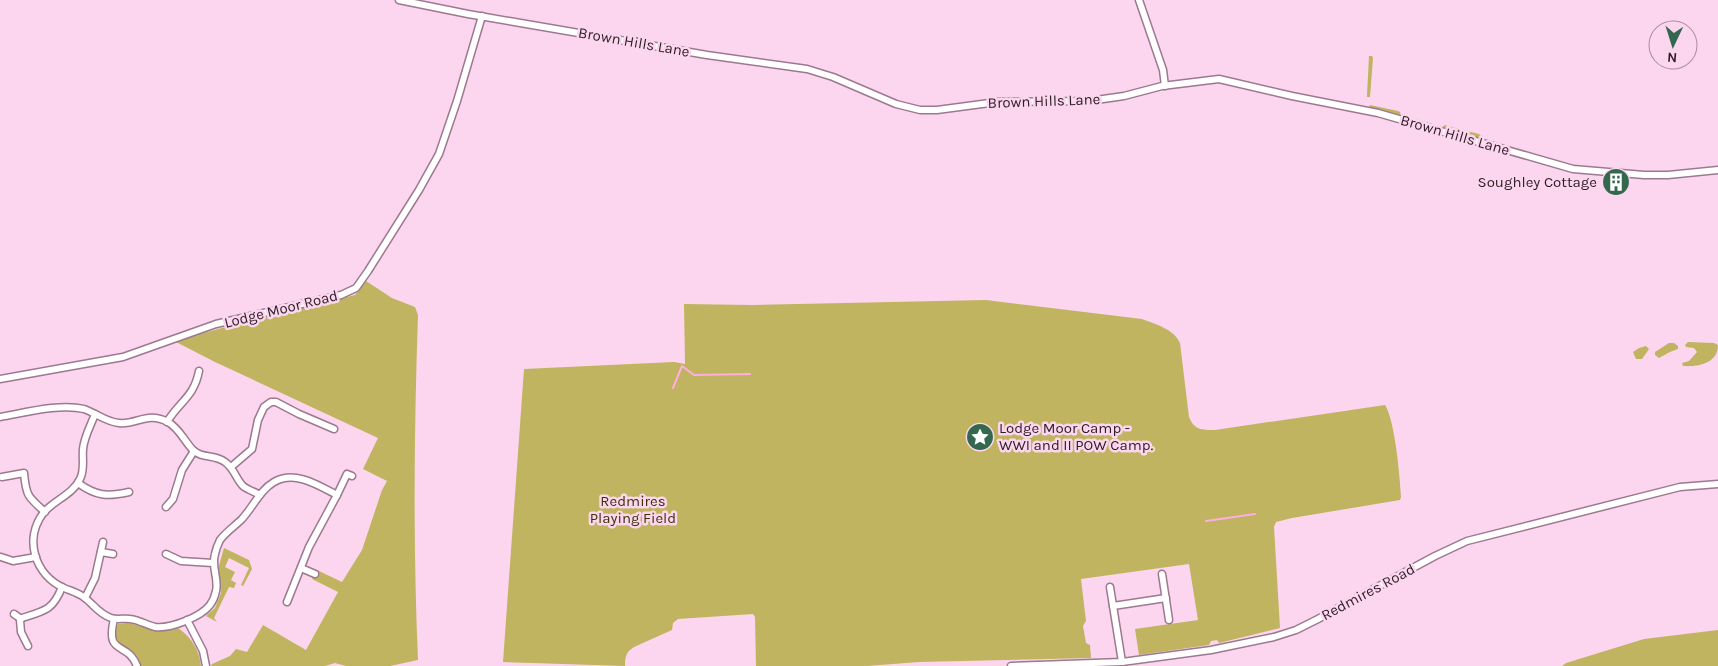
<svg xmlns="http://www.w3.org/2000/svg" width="1718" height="666" font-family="Karla,sans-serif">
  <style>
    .green { fill: #c1b460 }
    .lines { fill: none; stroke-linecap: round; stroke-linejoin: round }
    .stream { stroke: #ffade3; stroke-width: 2 }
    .minor-casing { stroke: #9c798f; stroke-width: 9 }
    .minor { stroke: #fff; stroke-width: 6 }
    .labels { text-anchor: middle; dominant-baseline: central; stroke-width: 5; stroke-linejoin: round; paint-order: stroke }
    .street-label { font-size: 15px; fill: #2b1d26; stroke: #fcd6ee }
    .poi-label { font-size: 15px; fill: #2b1d26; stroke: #fcd6ee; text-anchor: end }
    .park-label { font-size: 15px; fill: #393308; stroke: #fcd6ee }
  </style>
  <rect width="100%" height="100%" fill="#fcd6ee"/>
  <g class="green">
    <path d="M 1369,56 L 1372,56 L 1373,58 L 1370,97 L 1367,97 L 1367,95 Z"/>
    <path d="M 1370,105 L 1398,111 L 1400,112 L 1401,116 L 1371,108 L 1369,107 Z"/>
    <path d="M 1444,125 L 1479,134 L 1482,136 L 1481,139 L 1446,130 L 1443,128 Z"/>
    <path d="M 366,281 L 392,298 L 415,307 L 418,315 C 414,430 413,545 418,660 L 390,666 L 346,666 L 335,663 L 325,666 L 211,666 L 212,664 L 230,656 L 236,649 L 247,652 L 263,625 L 306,650 L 338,592 L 312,579 L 317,570 L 342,582 L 362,550 L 382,490 L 387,481 L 363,469 L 378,438 L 215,362 L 174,341 L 255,319 L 355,295 Z"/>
    <path d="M 986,300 L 1142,319 C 1155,324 1174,329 1180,343 L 1189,417 C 1194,430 1202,430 1215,430 L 1385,405 C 1395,420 1400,478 1401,497 L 1400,500 L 1292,518 L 1276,522 L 1274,527 L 1280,628 L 1219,643 L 1217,640 L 1211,641 L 1209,645 L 1139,655 L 1135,629 L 1198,620 L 1189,564 L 1081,579 L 1086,621 L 1083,626 L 1086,643 L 1090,645 L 1091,658 L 919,662 L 867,666 L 756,666 L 755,617 L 753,614 L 678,619 L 673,623 L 672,630 L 634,647 C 626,652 625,657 625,666 L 503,662 L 524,369 L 674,362 L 685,364 L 684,304 L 752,305 Z"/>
    <path d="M 1688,342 L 1714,343 L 1718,345 C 1718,363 1699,367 1683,366 L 1682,363 L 1689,361 L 1697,352 L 1694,348 L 1686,347 L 1685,345 Z"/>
    <path d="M 1669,343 L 1674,343 L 1678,346 L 1678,349 L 1670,352 L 1659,358 L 1655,355 L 1655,352 Z"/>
    <path d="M 1646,346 L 1649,349 L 1642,359 L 1636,359 L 1633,352 L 1639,348 Z"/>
    <path d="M 224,548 L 249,560 L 252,569 L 243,586 L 241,585 L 249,568 L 229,558 L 225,567 L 235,572 L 231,580 L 236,583 L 234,588 L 229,587 L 214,618 L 217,622 L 206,616 L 215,608 L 221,593 L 218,569 Z"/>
    <path d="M 127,623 C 145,626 160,634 178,628 C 192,638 199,649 201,666 L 141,666 C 136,642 106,649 118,624 Z"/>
    <path d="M 1718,630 L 1718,666 L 1562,666 L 1566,663 L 1644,639 Z"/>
  </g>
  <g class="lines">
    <g class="stream">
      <path d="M 673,388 L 682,366 L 694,375 L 750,374"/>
      <path d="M 1206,521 L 1255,514"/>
    </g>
    <g class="minor-casing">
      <g id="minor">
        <path d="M 399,0 L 468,14 L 707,55 L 807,69 L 833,77 L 896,104 L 920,110 L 937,110 L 997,102 L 1089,101 L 1124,96 L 1162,86 L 1219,79 L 1292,96 L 1378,113 L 1573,169 L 1644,175 L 1668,175 L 1718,170"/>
        <path d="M 1139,0 L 1163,70 L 1165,86"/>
        <path d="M 0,379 L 123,357 L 216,324 L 341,295 L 356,288 L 368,271 L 419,190 L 439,154 L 457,101 L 482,16"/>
        <path d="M 95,414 C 91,425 84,437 83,449 C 82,459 85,470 80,479 C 73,494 55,500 44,512 C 23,539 35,575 64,588 C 71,591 79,593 85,598 C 94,605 99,614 111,618 C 117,620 123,618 130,619 C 139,620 147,625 155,627 C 170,629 201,617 210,605 C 213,601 215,596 216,591 C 219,579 211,567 215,554 C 216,549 218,544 220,540 C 226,532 235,526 242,519 C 253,507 260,490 274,482 C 295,470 318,485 337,495 L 309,547 L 287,602"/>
        <path d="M 0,417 C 24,413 60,403 84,409 C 96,413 106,422 119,423 C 137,425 147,411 168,422 C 180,429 184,441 193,450 C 202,459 215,454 225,462 C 234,468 236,479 243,486 C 248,490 255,492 260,495"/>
        <path d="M 167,422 C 180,401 194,397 199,371"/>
        <path d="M 231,467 L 252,449 L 258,420 L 264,407 L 271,402 L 276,402 L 299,414 L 334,429"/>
        <path d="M 2,477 L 24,473 C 26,496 28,497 45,512"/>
        <path d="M 78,483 C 96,496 107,497 129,492"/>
        <path d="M 337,495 L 347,474 L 352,476"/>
        <path d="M 166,507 L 173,499 L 182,470 L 194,451"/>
        <path d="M 101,552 L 113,554"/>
        <path d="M 166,554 L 181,561 L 213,563"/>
        <path d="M 1,557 L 13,561 L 36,557"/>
        <path d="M 301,568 L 315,574"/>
        <path d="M 1162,574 L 1169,620"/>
        <path d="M 1110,587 L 1122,662"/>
        <path d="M 85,598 L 95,578 L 103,542"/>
        <path d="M 1113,606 L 1166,598"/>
        <path d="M 14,614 L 21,619"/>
        <path d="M 114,619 C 105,657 127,640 137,666"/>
        <path d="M 187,620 L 203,651 L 206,666"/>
        <path d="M 28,646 L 21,632 L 20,620 L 22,618 C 45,611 53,610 62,587"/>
        <path d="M 1011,666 L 1122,662 L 1211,650 L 1274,637 L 1296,630 L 1318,619 L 1435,556 L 1467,541 L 1680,487 L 1718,484"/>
      </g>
    </g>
    <use href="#minor" class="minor"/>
  </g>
  <defs>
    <g id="building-disc" transform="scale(1.4375)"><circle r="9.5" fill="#33684e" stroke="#fcd6ee"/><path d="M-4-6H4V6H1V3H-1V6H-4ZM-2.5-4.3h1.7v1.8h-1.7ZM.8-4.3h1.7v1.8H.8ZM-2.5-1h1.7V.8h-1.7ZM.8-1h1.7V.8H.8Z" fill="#fff"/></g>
    <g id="sight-disc" transform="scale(1.4375)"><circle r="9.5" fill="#33684e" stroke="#fcd6ee"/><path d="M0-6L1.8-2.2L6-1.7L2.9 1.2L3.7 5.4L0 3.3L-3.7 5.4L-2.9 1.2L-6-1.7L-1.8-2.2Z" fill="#fff"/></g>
  </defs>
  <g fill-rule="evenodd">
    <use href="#building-disc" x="1616" y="182"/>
    <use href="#sight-disc" x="980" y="437"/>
  </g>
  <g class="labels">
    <g class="street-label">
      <text transform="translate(634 42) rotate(10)">Brown Hills Lane</text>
      <text transform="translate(1044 101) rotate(-2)">Brown Hills Lane</text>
      <text transform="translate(1455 135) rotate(16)">Brown Hills Lane</text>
      <text transform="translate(281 309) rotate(-14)">Lodge Moor Road</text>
      <text transform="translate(1368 592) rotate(-28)">Redmires Road</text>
    </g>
    <g class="poi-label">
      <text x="1597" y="182">Soughley Cottage</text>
      <text x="999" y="428" text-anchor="start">Lodge Moor Camp -<tspan x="999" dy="17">WWI and II POW Camp.</tspan></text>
    </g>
    <g class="park-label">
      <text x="633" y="501">Redmires<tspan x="633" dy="17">Playing Field</tspan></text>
    </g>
  </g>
  <g transform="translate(1673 45) rotate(184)"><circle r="24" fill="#fcd6ee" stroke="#a88c9e"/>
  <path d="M0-4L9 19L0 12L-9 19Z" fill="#33684e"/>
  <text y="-8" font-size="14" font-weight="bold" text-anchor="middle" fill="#2b1d26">N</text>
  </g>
</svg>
